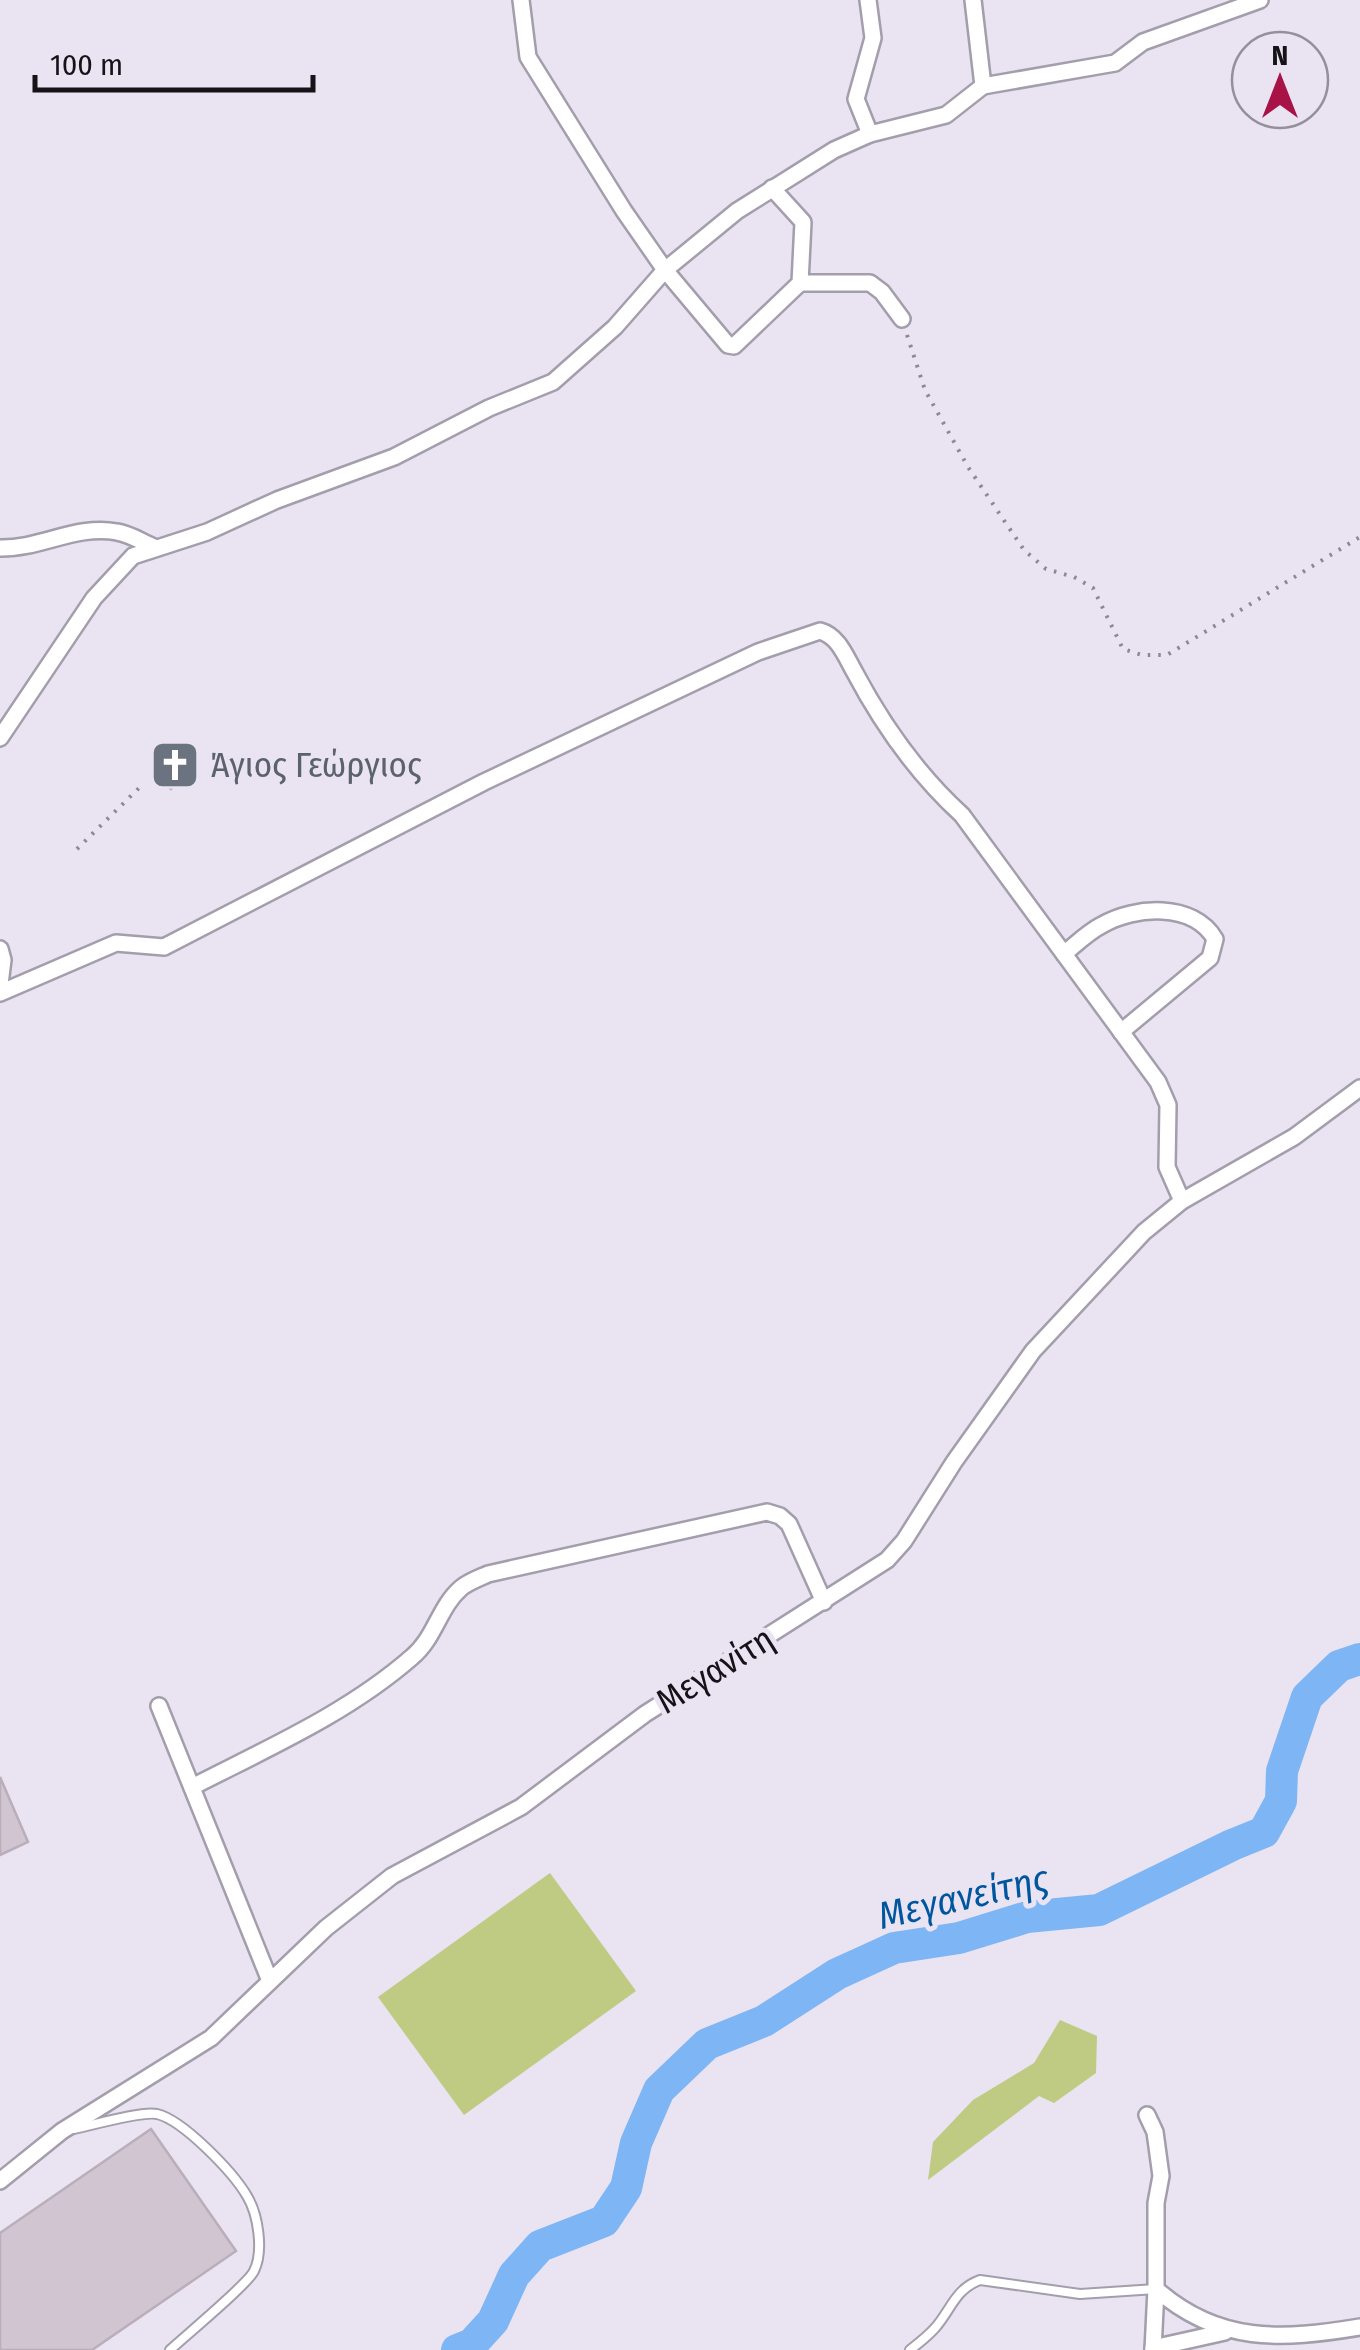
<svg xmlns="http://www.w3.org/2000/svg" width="1360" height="2350" font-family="'Fira Sans Condensed',sans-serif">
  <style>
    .green { fill: #bfcb82 }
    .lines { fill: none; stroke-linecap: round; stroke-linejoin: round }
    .river { stroke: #7eb5f4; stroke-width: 32 }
    .building { fill: #d1c5d1; stroke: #baaeb9; stroke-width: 2.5 }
    .service-casing { stroke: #a49eac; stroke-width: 12 }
    .minor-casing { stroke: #a49eac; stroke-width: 20 }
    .path { stroke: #8d8994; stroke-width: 4; stroke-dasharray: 2.5 8; stroke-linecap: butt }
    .service { stroke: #fff; stroke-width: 8 }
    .minor { stroke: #fff; stroke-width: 15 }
    .labels { text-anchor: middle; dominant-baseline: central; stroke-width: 10; stroke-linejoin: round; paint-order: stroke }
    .worship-label { font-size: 35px; fill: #5b616d; stroke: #e9e3f2; text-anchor: start }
    .street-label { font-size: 35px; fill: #151318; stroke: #e9e3f2 }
    .water-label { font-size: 38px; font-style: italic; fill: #00559f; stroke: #e9e3f2 }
  </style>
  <rect width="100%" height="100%" fill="#e9e3f2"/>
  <g class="green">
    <path d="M 550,1873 L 636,1991 L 464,2115 L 378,1997 Z"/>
    <path d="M 1060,2020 L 1097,2036 L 1096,2073 L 1054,2103 L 1039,2096 L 928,2180 L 933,2142 L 973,2100 L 1034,2063 Z"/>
  </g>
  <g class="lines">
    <path class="river" d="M 457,2350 L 472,2344 L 493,2321 L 514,2275 L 540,2246 L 604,2221 L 626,2188 L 636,2143 L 659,2090 L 707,2044 L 764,2021 L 837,1974 L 894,1948 L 959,1938 L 1027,1917 L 1099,1910 L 1232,1845 L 1264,1832 L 1281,1801 L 1282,1771 L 1307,1697 L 1339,1666 L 1360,1659"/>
  </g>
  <g class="building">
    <path d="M 179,743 L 195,756 L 190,762 L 197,768 L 184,785 L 178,780 L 171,789 L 156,777 L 162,770 L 153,762 L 166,746 L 173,751 Z"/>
    <path d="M 0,1777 L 28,1842 L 0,1855 Z"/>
    <path d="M 151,2129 L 236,2251 L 92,2350 L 0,2350 L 0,2233 Z"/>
  </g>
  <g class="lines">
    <g class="service-casing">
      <g id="service">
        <path d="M 74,2129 C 93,2125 141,2111 157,2114 C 183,2120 233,2172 247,2196 C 258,2214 264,2251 254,2271 C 248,2284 185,2336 170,2350"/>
        <path d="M 910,2350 C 919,2343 928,2336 935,2328 C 951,2310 955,2289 980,2280 L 1080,2294 L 1156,2289"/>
      </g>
    </g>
    <g class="minor-casing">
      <g id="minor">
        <path d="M 521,0 L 528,57 L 624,211 L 665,270 L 728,345 L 734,346 L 800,283 L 803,222 L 772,188"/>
        <path d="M 868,0 L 873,38 L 856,99 L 870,134"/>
        <path d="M 983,86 L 1115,63 L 1143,42 L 1260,0"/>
        <path d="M 800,283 L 870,283 L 882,292 L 902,319"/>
        <path d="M 0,548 C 40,549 77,524 117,532 C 130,534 142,542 154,547"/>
        <path d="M 0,738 L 94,598 L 133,556 L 207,532 L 277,500 L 394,457 L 489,408 L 553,382 L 615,327 L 665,270 L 737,211 L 834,150 L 870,134 L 946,115 L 983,86 L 973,0"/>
        <path d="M 0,949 L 3,960 L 0,984"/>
        <path d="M 1064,954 C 1076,944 1088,932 1102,925 C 1135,906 1193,902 1215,939 L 1210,958 L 1121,1032"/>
        <path d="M 0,993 L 116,943 L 164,947 L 484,782 L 758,652 L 820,631 C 838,636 845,655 854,671 C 882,724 917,774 962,815 L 1158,1082 L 1168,1105 L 1167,1167 L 1182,1201"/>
        <path d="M 159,1706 L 270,1981"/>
        <path d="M 192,1787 C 268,1748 348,1713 412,1657 C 435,1638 439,1607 461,1588 C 468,1582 479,1578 488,1574 L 767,1512 L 780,1516 L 789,1524 L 824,1602"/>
        <path d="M 1147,2115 L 1155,2132 L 1161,2176 L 1156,2203 L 1156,2289"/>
        <path d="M 0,2181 L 62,2131 L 211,2038 L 326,1928 L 392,1876 L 521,1807 L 645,1714 L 887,1560 L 904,1541 L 954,1462 L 1033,1351 L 1144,1232 L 1182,1201 L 1294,1137 L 1360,1088"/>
        <path d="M 1153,2348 L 1225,2332"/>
        <path d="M 1153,2350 L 1156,2289 C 1218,2344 1282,2340 1360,2327"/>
      </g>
    </g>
    <g class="path">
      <path d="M 907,335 L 925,390 L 968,467 L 1024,550 L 1046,569 L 1074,577 L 1093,588 L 1123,649 L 1142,655 L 1167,655 L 1360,537"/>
      <path d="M 77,849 L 140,787"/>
    </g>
    <use href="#service" class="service"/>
    <use href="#minor" class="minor"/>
  </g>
  <defs>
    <g id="church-square" transform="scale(2.5)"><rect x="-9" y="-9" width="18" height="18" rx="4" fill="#6b7280" stroke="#e9e3f2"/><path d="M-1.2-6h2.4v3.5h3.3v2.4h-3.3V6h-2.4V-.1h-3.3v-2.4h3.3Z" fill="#fff"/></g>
  </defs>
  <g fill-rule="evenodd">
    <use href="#church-square" x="175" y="765"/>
  </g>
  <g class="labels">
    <g class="worship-label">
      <text x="210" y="765">Άγιος Γεώργιος</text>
    </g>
    <g class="street-label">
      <text transform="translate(715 1670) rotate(-32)">Μεγανίτη</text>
    </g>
    <g class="water-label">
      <text transform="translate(963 1897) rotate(-13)">Μεγανείτης</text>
    </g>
  </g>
  <g transform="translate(1280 80)"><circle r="48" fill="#e9e3f2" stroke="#94909b" stroke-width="2.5"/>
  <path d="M0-8L18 38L0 25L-18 38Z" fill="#a81247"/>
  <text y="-15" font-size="28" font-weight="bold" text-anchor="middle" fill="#151318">N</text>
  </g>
  <path d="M35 75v15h278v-15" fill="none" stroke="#151318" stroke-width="5"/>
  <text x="50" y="75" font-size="30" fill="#151318" stroke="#e9e3f2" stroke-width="8" paint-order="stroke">100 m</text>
</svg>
